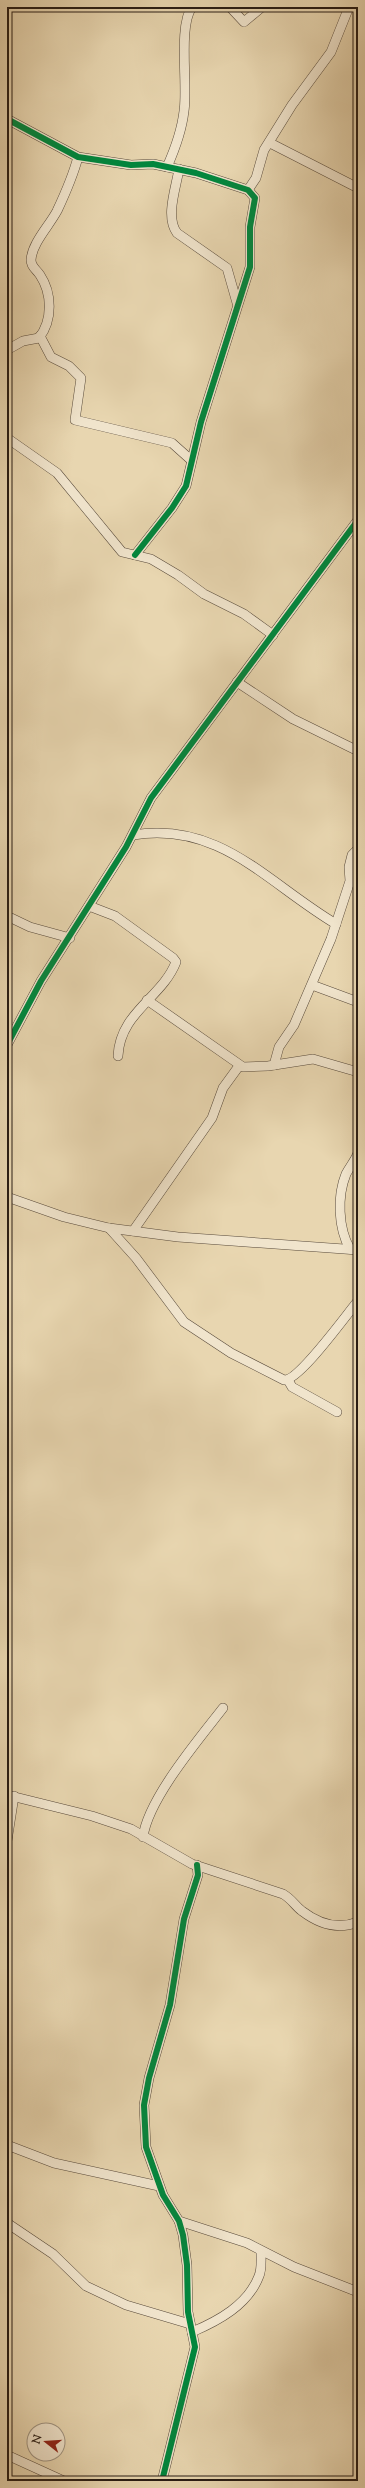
<svg xmlns="http://www.w3.org/2000/svg" width="365" height="2488" font-family="'Sorts Mill Goudy',serif">
  <style>
    .lines { fill: none; stroke-linecap: round; stroke-linejoin: round }
    .minor-casing { stroke: #584a3b; stroke-width: 10 }
    .minor { stroke: #f0e4cc; stroke-width: 9 }
    .cycleway-casing { stroke: #f0e4cc; stroke-width: 8 }
    .cycleway { stroke: #00873e; stroke-width: 6 }
  </style>
  <rect width="100%" height="100%" fill="#e8d6b0"/>
  <filter id="stains"><feTurbulence type="fractalNoise" baseFrequency=".005" numOctaves="4"/><feColorMatrix values="0 0 0 0 .2 0 0 0 0 .09 0 0 0 0 .02 0 0 0 .5 -.17"/></filter>
  <radialGradient id="worn" r=".72"><stop offset=".6" stop-color="#630" stop-opacity="0"/><stop offset="1" stop-color="#630" stop-opacity=".3"/></radialGradient>
  <g class="lines">
    <g class="minor-casing">
      <g id="minor">
        <path d="M 230,7 L 244,22 L 262,7"/>
        <path d="M 7,119 L 78,157 L 131,165 L 153,164 L 196,173 L 248,190 L 255,198 L 250,227 L 250,267 L 201,422 L 186,486 L 172,508 L 135,555"/>
        <path d="M 270,143 L 358,188"/>
        <path d="M 167,167 C 175,149 182,129 184,111 C 188,85 178,26 192,7"/>
        <path d="M 179,169 C 176,188 165,217 177,233 L 227,268 L 237,303"/>
        <path d="M 248,190 L 256,178 L 264,150 L 292,105 L 331,52 L 349,7"/>
        <path d="M 40,336 L 51,357 L 69,366 L 81,378 L 75,420 L 172,443 L 191,460"/>
        <path d="M 7,350 L 23,341 L 39,338 C 53,320 52,293 40,275 C 36,269 31,267 31,260 C 32,243 49,226 57,211 C 65,194 73,176 78,157"/>
        <path d="M 7,438 L 57,473 L 122,552 L 151,559 L 178,575 L 204,594 L 244,614 L 273,635"/>
        <path d="M 237,682 L 293,719 L 358,751"/>
        <path d="M 133,835 C 220,821 267,883 336,924"/>
        <path d="M 89,906 L 115,916 L 173,958 L 176,962 C 162,998 120,1012 118,1056"/>
        <path d="M 7,916 L 30,927 L 70,938"/>
        <path d="M 312,985 L 358,1002"/>
        <path d="M 147,1000 L 243,1067 L 268,1066 L 313,1059 L 358,1072"/>
        <path d="M 7,1045 L 41,981 L 126,847 L 151,798 L 358,520"/>
        <path d="M 274,1065 L 279,1047 L 294,1025 L 331,939 L 350,881 L 349,867 L 352,855 L 358,849"/>
        <path d="M 7,1197 L 64,1217 L 109,1228 L 178,1237 L 358,1250"/>
        <path d="M 109,1228 L 136,1258 L 184,1322 L 231,1353 L 284,1380 C 299,1381 346,1315 358,1301"/>
        <path d="M 133,1231 L 212,1118 L 223,1088 L 239,1066"/>
        <path d="M 350,1249 C 338,1228 337,1196 346,1174 C 350,1166 355,1161 358,1153"/>
        <path d="M 288,1380 L 292,1387 L 337,1412"/>
        <path d="M 7,1795 L 92,1816 L 131,1829 L 192,1864 L 283,1894 C 292,1899 295,1906 302,1911 C 319,1924 338,1930 358,1922"/>
        <path d="M 143,1837 C 148,1799 199,1739 223,1708"/>
        <path d="M 7,1841 L 14,1796"/>
        <path d="M 7,2145 L 54,2163 L 159,2186"/>
        <path d="M 179,2221 L 247,2243 L 294,2267 L 358,2292"/>
        <path d="M 7,2223 L 53,2254 L 86,2286 L 126,2305 L 190,2324"/>
        <path d="M 192,2332 C 218,2321 248,2305 259,2276 C 262,2269 261,2260 261,2252"/>
        <path d="M 7,2455 L 64,2481"/>
        <path d="M 162,2481 L 195,2347 L 188,2312 L 187,2265 L 183,2235 L 179,2221 L 163,2195 L 146,2147 L 144,2105 L 149,2078 L 170,2005 L 184,1919 L 198,1875 L 197,1865"/>
      </g>
    </g>
    <use href="#minor" class="minor"/>
    <g class="cycleway-casing">
      <g id="cycleway">
        <path d="M 7,119 L 78,157 L 131,165 L 153,164 L 196,173 L 248,190 L 255,198 L 250,227 L 250,267 L 201,422 L 186,486 L 172,508 L 135,555"/>
        <path d="M 7,1045 L 41,981 L 126,847 L 151,798 L 358,520"/>
        <path d="M 162,2481 L 195,2347 L 188,2312 L 187,2265 L 183,2235 L 179,2221 L 163,2195 L 146,2147 L 144,2105 L 149,2078 L 170,2005 L 184,1919 L 198,1875 L 197,1865"/>
      </g>
    </g>
    <use href="#cycleway" class="cycleway"/>
  </g>
  <rect width="365" height="2488" fill="none" stroke="#e8d6b0" stroke-width="24"/>
  <rect x="8" y="8" width="349" height="2472" fill="none" stroke="#281c14" stroke-width="2"/>
  <rect x="12" y="12" width="341" height="2464" fill="none" stroke="#281c14"/>
  <g transform="translate(46 2442) rotate(287)"><circle r="19" fill="#f0e4cc" stroke="#a09482"/>
  <path d="M0-3L7 15L0 10L-7 15Z" fill="#8f2418"/>
  <text y="-6" font-size="11" font-weight="bold" text-anchor="middle" fill="#281c14">N</text>
  </g>
  <rect width="100%" height="100%" filter="url(#stains)"/>
  <rect width="100%" height="100%" fill="url(#worn)"/>
</svg>
